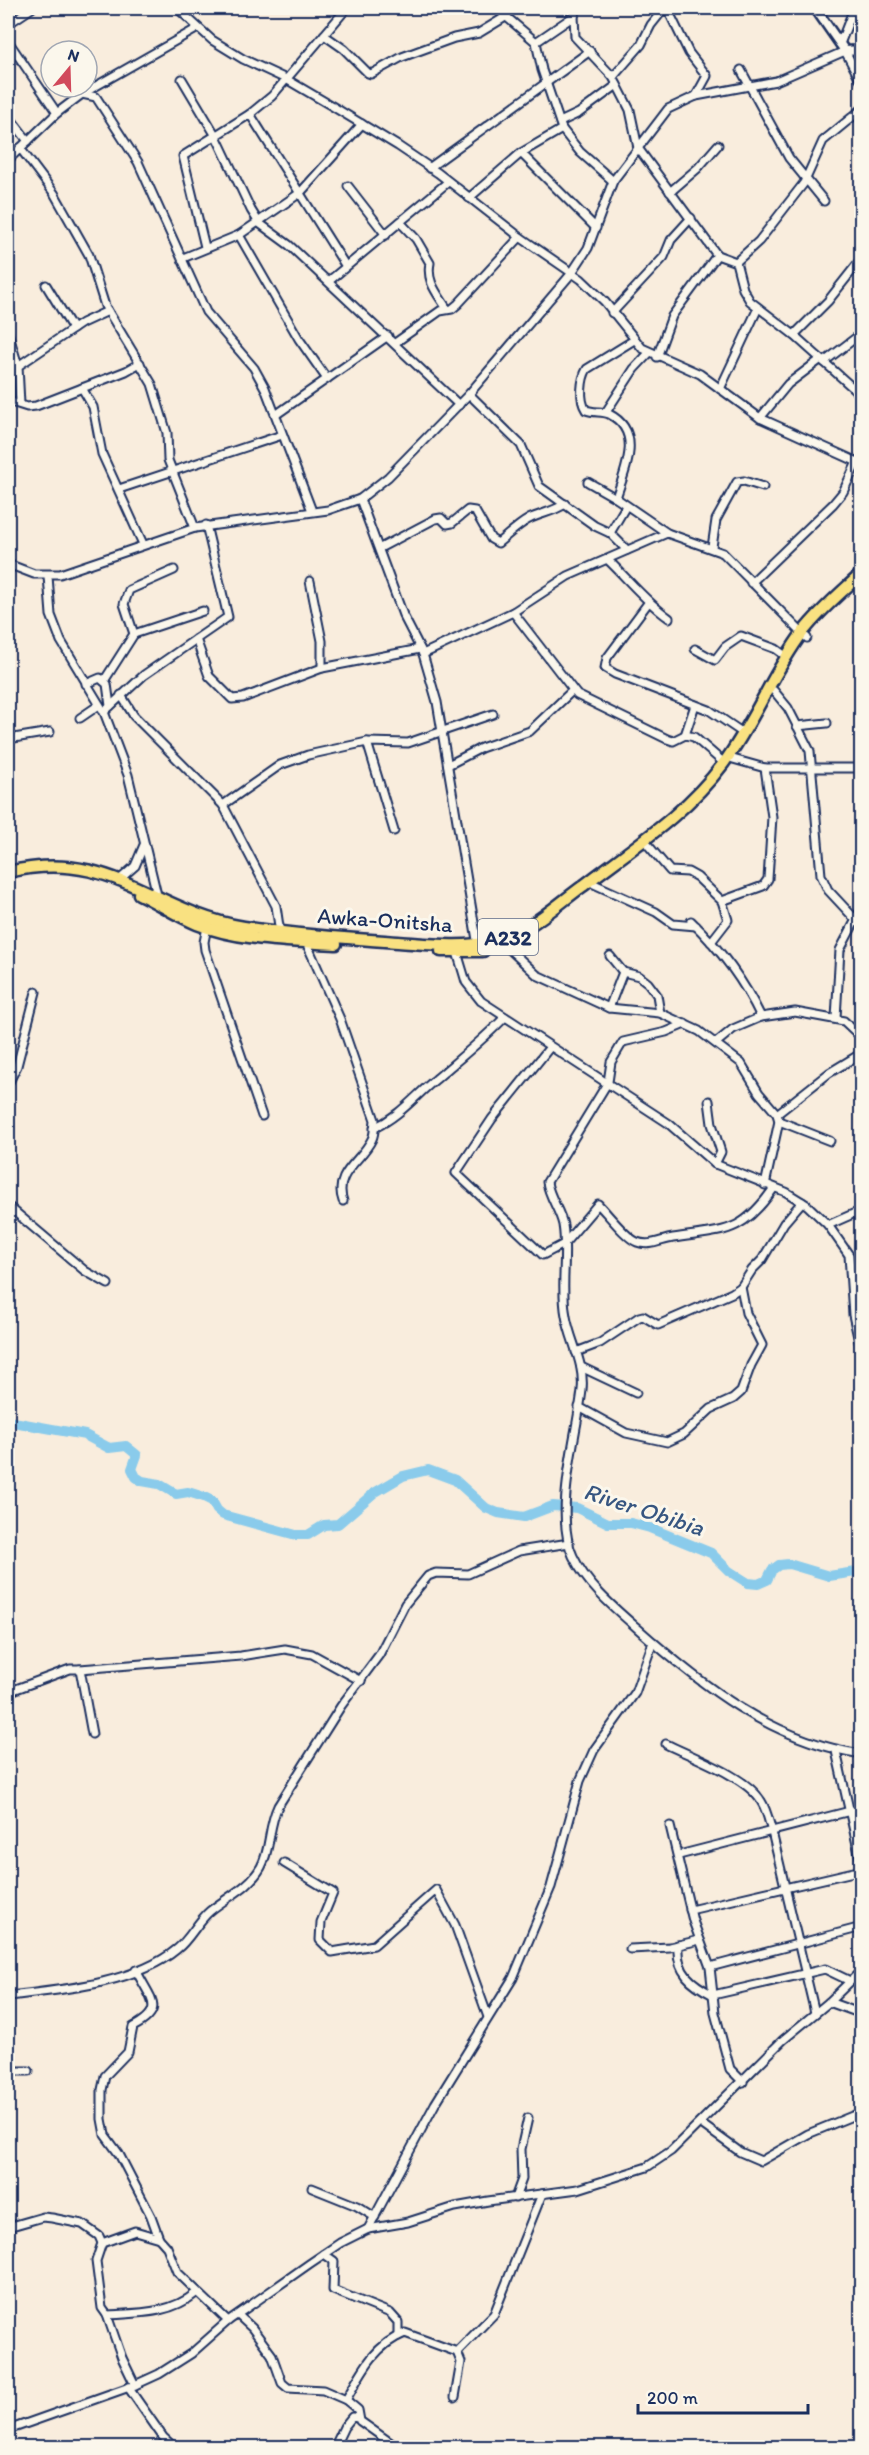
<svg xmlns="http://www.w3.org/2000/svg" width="869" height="2455" font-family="Itim,sans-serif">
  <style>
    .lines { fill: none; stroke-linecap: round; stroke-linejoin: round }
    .river { stroke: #8acbeb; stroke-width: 10 }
    .minor-casing { stroke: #1b2f5e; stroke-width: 11 }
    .tertiary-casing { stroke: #1b2f5e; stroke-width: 13 }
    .primary-casing { stroke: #1b2f5e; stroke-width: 15 }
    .minor { stroke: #fbf7ec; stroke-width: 7 }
    .tertiary { stroke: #fbf7ec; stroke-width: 8 }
    .primary { stroke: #f9e181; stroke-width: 10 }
    .labels { text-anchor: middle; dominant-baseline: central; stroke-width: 6; stroke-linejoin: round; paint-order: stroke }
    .shield { fill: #fbf7ec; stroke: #5e6b89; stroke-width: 1.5 }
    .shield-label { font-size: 21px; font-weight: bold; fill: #1b2f5e }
    .street-label { font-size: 22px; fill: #1b2f5e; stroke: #fbf7ec }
    .water-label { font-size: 24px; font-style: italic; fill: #375681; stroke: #fbf7ec }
  </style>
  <rect width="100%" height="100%" fill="#f9eddd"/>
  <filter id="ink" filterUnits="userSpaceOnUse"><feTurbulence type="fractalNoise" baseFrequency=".0167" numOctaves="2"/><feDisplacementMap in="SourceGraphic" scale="12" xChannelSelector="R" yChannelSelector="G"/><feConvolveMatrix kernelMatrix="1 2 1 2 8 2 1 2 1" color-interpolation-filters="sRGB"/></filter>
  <g filter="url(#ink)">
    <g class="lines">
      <path class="river" d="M 8,1421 L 85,1435 L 109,1448 L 126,1446 L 137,1455 L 132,1469 L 136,1477 L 142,1481 L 159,1484 L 176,1494 L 188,1492 L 204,1497 L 212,1501 L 217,1510 L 223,1515 L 296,1535 L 308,1535 L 324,1525 L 338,1524 L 374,1493 L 403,1476 L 428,1470 L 455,1480 L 486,1508 L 498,1513 L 524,1517 L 553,1506 L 577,1508 L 608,1523 L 631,1523 L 650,1528 L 711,1553 L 729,1571 L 748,1583 L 758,1584 L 767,1580 L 772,1570 L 779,1565 L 789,1564 L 829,1576 L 862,1571"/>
      <g class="minor-casing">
        <g id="minor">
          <path d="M 177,8 L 212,40 L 243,59 L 286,79 L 332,106 L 398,146 L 438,173 L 520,237 L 581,279 L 605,302 L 642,348 L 700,374 L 760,418 L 862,464"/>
          <path d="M 496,8 L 536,42 L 542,70 L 562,129 L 580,152 L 613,181"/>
          <path d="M 577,8 L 574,16 L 575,37 L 613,77 L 630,110 L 638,148 L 717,255 L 736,262 L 743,289 L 750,301 L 794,335 L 862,396"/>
          <path d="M 8,24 L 32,8"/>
          <path d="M 324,35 L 344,49 L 368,73 L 371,74 L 402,57 L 454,38 L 479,33 L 507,16"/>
          <path d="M 8,41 L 57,113"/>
          <path d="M 536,42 L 574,16"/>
          <path d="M 840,44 L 854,8"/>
          <path d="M 741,70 L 789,158 L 824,201"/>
          <path d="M 613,77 L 641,45 L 651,25 L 663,10 L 668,10 L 689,53 L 707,76 L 696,96"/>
          <path d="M 182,79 L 216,136 L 251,210 L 259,223 L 289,245 L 459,405"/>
          <path d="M 82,94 L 96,97 L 138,162 L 206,312 L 254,368 L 265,388 L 312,511"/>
          <path d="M 250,114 L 345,265"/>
          <path d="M 8,115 L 28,141"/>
          <path d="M 560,122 L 579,113 L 617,85"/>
          <path d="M 20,148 L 54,193 L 89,255 L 105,306 L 152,384 L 167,433 L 168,460 L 195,528"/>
          <path d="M 521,153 L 596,228"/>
          <path d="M 8,160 L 57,113 L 82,94 L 198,28"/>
          <path d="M 429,168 L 590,51"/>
          <path d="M 348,186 L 386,235"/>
          <path d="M 670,192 L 698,168 L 718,145"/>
          <path d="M 469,198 L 521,153 L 562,129"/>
          <path d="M 400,222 L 416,239 L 430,263 C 426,282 438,294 447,309"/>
          <path d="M 239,235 L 299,339 L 327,379"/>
          <path d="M 205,247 L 183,156 L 250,114 L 272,96 L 347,8"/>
          <path d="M 183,258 L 239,235 L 300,193 L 362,124"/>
          <path d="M 736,262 L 759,241 L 804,183 L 823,141 L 862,109"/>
          <path d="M 329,281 L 448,182"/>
          <path d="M 46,285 L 73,329"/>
          <path d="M 612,313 L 664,257 L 671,240 L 691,218"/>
          <path d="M 8,332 L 18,366 L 20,404"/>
          <path d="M 794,335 L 828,301 L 862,258"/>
          <path d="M 395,343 L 440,311 L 452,309 L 458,304 L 520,237"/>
          <path d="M 657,357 L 672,316 L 717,255"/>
          <path d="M 824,362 L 862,333"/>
          <path d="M 18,366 L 82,323 L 108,311"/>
          <path d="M 82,388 L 93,407 L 102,454 L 143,544"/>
          <path d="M 720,389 L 758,308"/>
          <path d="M 469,394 L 521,445 L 539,486 L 595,526 L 610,533 L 627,550"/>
          <path d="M 8,401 L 27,407 L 36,406 L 126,371 L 140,363"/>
          <path d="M 606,412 L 634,369 L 649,353"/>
          <path d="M 277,414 L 388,336"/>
          <path d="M 760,418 L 788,384 L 821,359"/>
          <path d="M 588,482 L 616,498 L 667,533"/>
          <path d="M 119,489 L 282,435"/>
          <path d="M 616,498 C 625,469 644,432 609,414 C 602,411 594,413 586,410 C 579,400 581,379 587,369 L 634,340"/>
          <path d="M 360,499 L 403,615 L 423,654 L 437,702 L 478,946"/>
          <path d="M 610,533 L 626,506"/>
          <path d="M 712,547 L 716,520 L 737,482 L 744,481 L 763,487"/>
          <path d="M 380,548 L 435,519 L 441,518 L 447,524 L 452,523 L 468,510 L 475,511 L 491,539 L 498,543 C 508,535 518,525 529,519 C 541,513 553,512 565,504"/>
          <path d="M 608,560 C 629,580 646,602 669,618"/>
          <path d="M 8,564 L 34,574 L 60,574 L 195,528 L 328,510 L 360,499 L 388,477 L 469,394 L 571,274 L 588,248 L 613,181 L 668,109 L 696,96 L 776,81 L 845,51 L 862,83"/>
          <path d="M 48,576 L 51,615 L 61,641 L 104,712 L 128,775 L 158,899"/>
          <path d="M 310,581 L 322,641 L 322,668"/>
          <path d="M 751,583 L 833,504 L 843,492 L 857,462"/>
          <path d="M 648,603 L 607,658 L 605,668 L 615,674 L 709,710 L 743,733"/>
          <path d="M 513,612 L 577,695 L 667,739 L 673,741 L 685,735 L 694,737 L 724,763"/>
          <path d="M 134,634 L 203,611"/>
          <path d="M 196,639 L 209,676 L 232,699 L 243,698 L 322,668 L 420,649"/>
          <path d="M 695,649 L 715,660 L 725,647 L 741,636 L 776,649 L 787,657"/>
          <path d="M 423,654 L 513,612 L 568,576 L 667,533 L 723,553 L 807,638"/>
          <path d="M 104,681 L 134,634 L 124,604 L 129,590 L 174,570"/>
          <path d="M 86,684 L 100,678 L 107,684 L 110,706"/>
          <path d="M 774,691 L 788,708 L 810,751 L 821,875 L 828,890 L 856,920"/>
          <path d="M 121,695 L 134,716 L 223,805 L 276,906 L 280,933"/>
          <path d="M 104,712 L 144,675 L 228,617 L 206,525"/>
          <path d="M 80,718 L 99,705"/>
          <path d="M 797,726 L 827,723"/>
          <path d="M 685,735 L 695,705"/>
          <path d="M 8,739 L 50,732"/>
          <path d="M 367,742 L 394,831"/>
          <path d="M 733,759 L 765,768 L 862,768"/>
          <path d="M 448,765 L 481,748 L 530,731 L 572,691"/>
          <path d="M 223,805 L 280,765 L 308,755 L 367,742 L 408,743 L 493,714"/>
          <path d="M 648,845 L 670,871 L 688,872 L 697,877 L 722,901 L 728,920 L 711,942"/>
          <path d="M 118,881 L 135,866 L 144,845"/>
          <path d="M 594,884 L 656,912 L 673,924 L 696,926"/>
          <path d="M 722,901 L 763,886 L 768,879 L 772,817 L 765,768"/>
          <path d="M 691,921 C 719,948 744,981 761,1017"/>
          <path d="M 207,927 L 204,942 L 205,950 L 262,1116"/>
          <path d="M 306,942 L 340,1019 L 375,1120 C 374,1126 375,1133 372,1139 C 362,1161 333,1173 343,1201"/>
          <path d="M 505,945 L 537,975 L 609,1008 L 660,1013 L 699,1031 L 741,1063 L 759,1093 L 777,1114 L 779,1121 L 765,1185"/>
          <path d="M 457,952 L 466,982 L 481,1001 L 668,1123 L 715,1164 L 786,1192 L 807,1205 L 828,1225 L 849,1255 L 853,1315 L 862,1355"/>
          <path d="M 610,956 L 623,972 L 639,976 L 648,983 L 657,995 L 660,1013"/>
          <path d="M 609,1008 L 623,972"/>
          <path d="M 836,1018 L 840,950 L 862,908"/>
          <path d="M 685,1024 L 666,1032 L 623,1042 L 611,1062 L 608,1082 L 547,1182 C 549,1197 560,1210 563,1225 C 568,1255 560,1286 566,1316 C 570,1341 585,1363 582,1390 C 577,1436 553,1513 573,1556 C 586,1584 613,1607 636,1627 C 701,1685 773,1742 862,1754"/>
          <path d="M 716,1043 L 733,1029 L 761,1017 L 795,1012 L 844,1021 L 862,1038"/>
          <path d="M 550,1047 L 492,1119 L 456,1173 L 543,1255 L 564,1244 L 598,1204 C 607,1213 626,1238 637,1242 C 650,1247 660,1240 673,1238 C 725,1230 741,1235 774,1188"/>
          <path d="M 8,1084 L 17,1066 L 36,992"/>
          <path d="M 709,1101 L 712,1124 L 721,1152 L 715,1164"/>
          <path d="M 777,1114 L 829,1073 L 862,1053"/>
          <path d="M 779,1121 L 830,1141"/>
          <path d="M 374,1128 C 400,1116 415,1096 436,1079 C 460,1058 483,1040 505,1017"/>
          <path d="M 8,1206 L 85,1271 L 108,1284"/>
          <path d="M 828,1225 L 862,1210"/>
          <path d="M 851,1273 L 862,1275"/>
          <path d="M 576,1352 L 600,1343 L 639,1317 L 643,1316 L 658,1325 L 732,1293 L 741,1287 L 752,1270 L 762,1260 L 784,1223 L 802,1202"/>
          <path d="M 581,1367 L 636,1393"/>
          <path d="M 579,1407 L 626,1433 L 667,1442 L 684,1434 L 711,1409 L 733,1399 L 741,1392 L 751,1365 L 762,1345 L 746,1313 L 741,1287"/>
          <path d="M 80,1669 L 241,1656 L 285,1649 L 312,1654 L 361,1681"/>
          <path d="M 8,1692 L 70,1669 L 80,1669 L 92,1734"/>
          <path d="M 666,1744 C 692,1757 746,1776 761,1801 C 767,1810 769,1822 772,1832 L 815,2013"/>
          <path d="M 836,1751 L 862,1867"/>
          <path d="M 670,1826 L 693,1921 L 710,1967 L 715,2013 L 730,2069 L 743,2082"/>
          <path d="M 679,1855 L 862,1808"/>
          <path d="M 284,1863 L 333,1893 L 321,1922 L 320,1940 L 332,1952 L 374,1945 L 436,1890 L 455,1925 L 488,2017"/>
          <path d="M 690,1910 L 862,1870"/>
          <path d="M 678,1945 C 676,1973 692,1984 713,1995 L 825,1969 L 850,1981"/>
          <path d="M 630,1949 L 670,1947 L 700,1940"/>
          <path d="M 710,1967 L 862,1927"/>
          <path d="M 136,1970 C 150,1999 167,2009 133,2027 L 128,2052 L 105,2076 L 102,2090 L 102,2119 L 105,2135 L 119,2154 L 151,2216 L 159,2238"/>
          <path d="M 8,1996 C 60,1990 135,1984 177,1949 C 190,1939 197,1922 210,1911 C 227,1897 250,1887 261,1867 C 271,1849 268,1827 278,1806 L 341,1706 L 379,1655 L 405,1604 L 428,1576 L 436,1573 L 468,1574 L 519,1551 L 569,1543"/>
          <path d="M 829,2002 L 862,2014"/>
          <path d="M 8,2071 L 29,2071"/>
          <path d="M 700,2123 L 740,2152 L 761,2161 L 808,2134 L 862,2112"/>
          <path d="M 312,2188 L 357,2206 L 375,2217"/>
          <path d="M 515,2198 L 522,2179 L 521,2149 L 528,2118"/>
          <path d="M 8,2227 L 43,2217 L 52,2218 L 82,2224 L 99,2236 L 102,2243 L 96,2261 L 102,2308 L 107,2315 L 122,2358 L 135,2385"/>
          <path d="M 368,2229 L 408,2222 L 455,2207 L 488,2201 L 578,2189 L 647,2167 L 671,2151 L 783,2040 L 829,2002 L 862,1970"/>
          <path d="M 102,2243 L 135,2231 L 159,2238 L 167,2247 L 177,2272 L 228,2321"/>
          <path d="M 324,2254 L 334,2261 L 333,2290 L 390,2313 L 398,2322 L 398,2336"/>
          <path d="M 107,2315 C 140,2313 170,2314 196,2293"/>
          <path d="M 238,2315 L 252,2328 L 272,2355 L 282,2383 L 288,2388 L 323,2390 L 346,2400 L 358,2410 L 360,2421 L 398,2448"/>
          <path d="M 457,2352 L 494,2314 L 542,2194"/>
          <path d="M 128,2387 L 163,2437 L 175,2448"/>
          <path d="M 346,2400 C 361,2373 374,2345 405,2333 L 457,2352 L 461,2362 L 455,2397"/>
          <path d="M 8,2430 L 135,2385 L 159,2374 L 192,2353 L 228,2321 L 309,2264 L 340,2243 L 368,2229 L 435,2104 L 513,1978 L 551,1887 L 580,1781 L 594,1750 L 635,1693 L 653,1642"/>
          <path d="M 334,2448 L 344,2427 L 352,2417 L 358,2418"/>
        </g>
      </g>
      <g class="tertiary-casing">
        <path id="tertiary" d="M 815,8 L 845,51 L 862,50"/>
      </g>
      <g class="primary-casing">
        <g id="primary">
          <path d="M 8,872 C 111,847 153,912 244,927 C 295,935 346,938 398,942 C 428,944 461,948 491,942 C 526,935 555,906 583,886 C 632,848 685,815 723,764 C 754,723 772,673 803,632 C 820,610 842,592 862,573"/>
          <path d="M 139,894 C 158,903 177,916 197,924 C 240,941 291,941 336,944"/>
          <path d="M 441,951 L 483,951"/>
        </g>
      </g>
      <use href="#minor" class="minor"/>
      <use href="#tertiary" class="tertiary"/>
      <use href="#primary" class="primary"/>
    </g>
  </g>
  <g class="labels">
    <rect class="shield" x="478" y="919" width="60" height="36" rx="4.5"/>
    <g class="shield-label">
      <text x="508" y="937">A232</text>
    </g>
    <g class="street-label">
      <text transform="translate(385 920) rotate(4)">Awka-Onitsha</text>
    </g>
    <g class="water-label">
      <text transform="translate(644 1509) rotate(18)">River Obibia</text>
    </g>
  </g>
  <rect width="869" height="2455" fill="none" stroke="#fbf7ec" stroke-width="30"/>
  <rect x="15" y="15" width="839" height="2425" fill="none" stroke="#1b2f5e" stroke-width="2" filter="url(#ink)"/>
  <g transform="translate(69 69) rotate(19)"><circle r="28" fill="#fbf7ec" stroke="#a1a7b3" stroke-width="1.5"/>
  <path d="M0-4.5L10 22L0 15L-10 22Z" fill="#d1495b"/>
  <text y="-9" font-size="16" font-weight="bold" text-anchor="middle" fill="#1b2f5e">N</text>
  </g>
  <path d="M638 2404v9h170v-9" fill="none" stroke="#1b2f5e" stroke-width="3"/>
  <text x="647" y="2404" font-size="18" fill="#1b2f5e" stroke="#fbf7ec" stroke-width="4.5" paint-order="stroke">200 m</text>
</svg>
